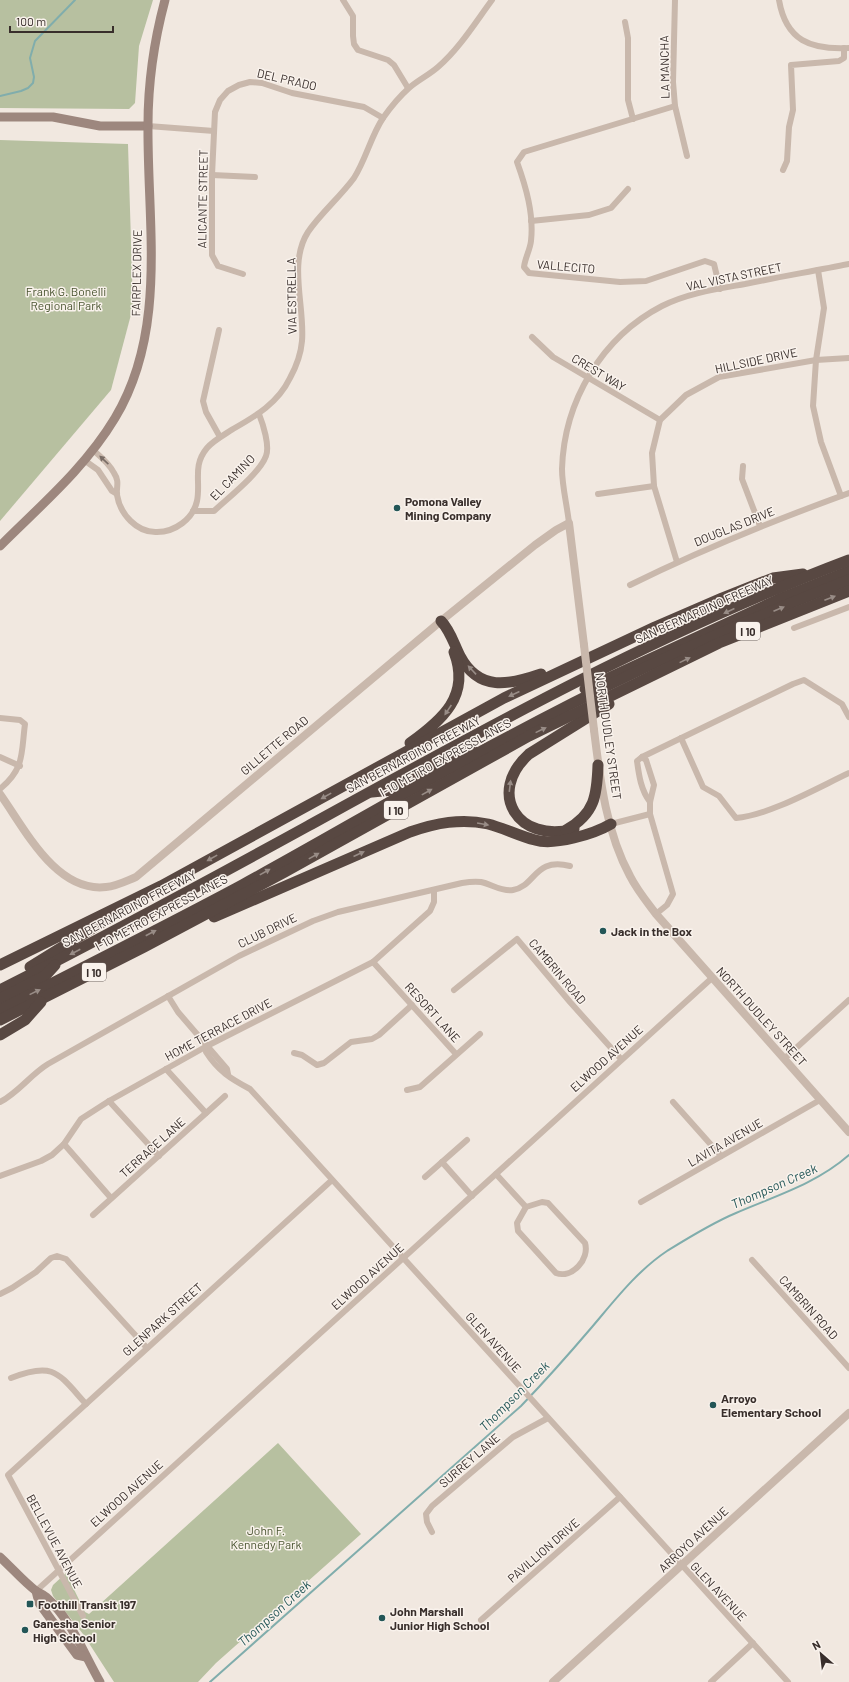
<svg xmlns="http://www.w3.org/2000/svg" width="849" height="1682" font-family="Barlow,sans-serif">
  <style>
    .green { fill: #b7c0a0 }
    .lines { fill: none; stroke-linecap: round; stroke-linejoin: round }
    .stream { stroke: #80adac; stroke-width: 2 }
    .minor { stroke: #c9b8ac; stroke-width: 6 }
    .tertiary { stroke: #c9b8ac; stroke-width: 8 }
    .secondary { stroke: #9d877e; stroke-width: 9 }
    .motorway { stroke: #584842; stroke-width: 11 }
    .tertiary-bridge { stroke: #c9b8ac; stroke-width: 8 }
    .oneway { fill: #796c65 }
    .oneway2 { fill: #988c86 }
    .poi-dot { fill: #235657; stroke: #f9f2ec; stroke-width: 1.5 }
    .labels { text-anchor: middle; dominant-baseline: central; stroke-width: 3; stroke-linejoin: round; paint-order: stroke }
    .shield { fill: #f9f2ec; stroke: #726965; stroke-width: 1 }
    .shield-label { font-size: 11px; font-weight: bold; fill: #382e2b }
    .street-label { font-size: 12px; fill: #382e2b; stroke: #f9f2ec }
    .park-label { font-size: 12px; fill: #495430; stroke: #f9f2ec }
    .poi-label { font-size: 12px; font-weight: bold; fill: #382e2b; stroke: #f9f2ec; text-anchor: start }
    .water-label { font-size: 13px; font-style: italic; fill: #235657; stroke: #f9f2ec }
  </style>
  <rect width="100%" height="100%" fill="#f1e8e0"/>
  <g class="green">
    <path d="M 0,0 L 153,0 L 139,46 L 135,103 L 129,109 L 0,108 Z"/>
    <path d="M 0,140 L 128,144 L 133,307 L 111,390 L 0,521 Z"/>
    <path d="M 278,1443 L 361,1534 L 216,1663 L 198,1682 L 114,1682 L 83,1634 L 53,1596 L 51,1590 L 53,1585 L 66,1573 L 85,1612 L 89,1614 Z"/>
  </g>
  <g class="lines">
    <g class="stream">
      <path d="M 0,96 L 21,91 L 28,88 L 33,83 L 34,77 L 30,58 L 35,41 L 75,0"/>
      <path d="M 210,1682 L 521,1406 C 546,1380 569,1354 592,1327 C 615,1300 637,1271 667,1251 C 688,1238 712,1223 736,1213 C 775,1196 816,1184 849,1155"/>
    </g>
    <g class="minor">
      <path d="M 343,0 L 353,16 L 353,36 L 354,44 L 358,50 L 388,60 L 394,65 L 408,88"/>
      <path d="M 675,0 L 673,82 L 675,106 L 687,156"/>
      <path d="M 779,0 C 786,41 811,50 849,48"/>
      <path d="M 625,22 L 628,38 L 628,100 L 633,119"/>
      <path d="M 675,106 L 524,152 L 517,162 C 526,187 534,214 531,241 C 530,250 525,258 524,267 L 529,273 L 620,282 L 646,281 L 705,261 L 714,264 L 720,289"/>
      <path d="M 148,126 L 214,131"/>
      <path d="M 783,170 L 787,161 L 789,127 L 793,110 L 791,65 L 839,61 L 844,58 L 844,48"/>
      <path d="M 212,175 L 255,177"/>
      <path d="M 531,221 L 589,215 L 611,208 L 628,189"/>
      <path d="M 818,270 L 824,308 L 816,360 L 813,406 L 821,442 L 841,496"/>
      <path d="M 243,274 L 218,266 L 212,255 L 212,175 L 215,112 L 220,100 L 228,91 L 239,85 L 250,82 L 262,83 L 292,93 L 364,107 L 383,118"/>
      <path d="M 219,330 L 203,401 L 206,412 L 220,437"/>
      <path d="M 532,337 L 553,357 L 660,420"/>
      <path d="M 93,450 C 101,457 109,463 114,473 C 120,482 116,487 117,495 C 120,514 137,533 157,532 C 175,532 193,519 197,501 C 201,482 192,466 207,448 C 214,440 224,435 233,429 C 256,416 278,403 290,378 C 296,367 301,353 302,341 C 305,307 288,263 308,232 C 321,213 340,197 354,178 C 366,159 371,136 383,118 C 390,108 400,96 409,88 C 418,80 429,75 438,67 C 459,49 475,23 492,0"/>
      <path d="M 84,460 L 98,470 L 112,491 L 117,494"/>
      <path d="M 743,466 L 742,479 L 760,526"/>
      <path d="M 598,494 L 654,486"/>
      <path d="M 193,511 L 214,511 C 228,498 260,473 266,456 C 270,446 263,424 259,414"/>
      <path d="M 569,523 C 567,505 562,486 562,469 C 564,401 602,337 662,306 C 688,293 717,289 745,284 C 779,277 814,271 849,264"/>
      <path d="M 677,562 L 654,486 L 652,453 L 660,420 L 686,395 L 719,377 L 816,360 L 849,358"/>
      <path d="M 630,585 C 701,550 775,520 849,493"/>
      <path d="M 794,628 L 849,607"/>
      <path d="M 0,718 L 20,720 L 25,724 C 21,754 25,768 0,789"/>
      <path d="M 681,738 L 703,787 L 719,796 L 736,818 C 770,815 817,788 849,773"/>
      <path d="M 0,757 L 20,766"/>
      <path d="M 642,757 L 646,760 L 654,785 L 650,802 L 650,814 L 673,894 L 667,905 L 656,914"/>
      <path d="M 650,802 C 641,790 639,776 637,761 L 642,757 L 793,684 L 804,680 L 842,704 L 849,717"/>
      <path d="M 611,824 L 650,814"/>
      <path d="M 373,962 L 456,1054"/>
      <path d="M 454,990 L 517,939 L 570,1002 L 621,1059"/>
      <path d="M 168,996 L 178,1012 L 227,1069 L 228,1074"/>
      <path d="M 207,1046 L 206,1052 C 218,1071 231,1079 250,1089 L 788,1682"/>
      <path d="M 294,1053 L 302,1055 L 317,1065 L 324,1063 L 351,1042 L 372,1039 L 379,1035 L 412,1005"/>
      <path d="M 784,1059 L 849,1000"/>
      <path d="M 166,1069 L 206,1113"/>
      <path d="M 407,1090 L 420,1087 L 480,1034"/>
      <path d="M 109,1101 L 159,1156"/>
      <path d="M 0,1102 C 18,1093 30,1075 48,1064 L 239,956 L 313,921 L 338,912 L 462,883 C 468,882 474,881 481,882 C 491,884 502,892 513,890 C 536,886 534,857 570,866"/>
      <path d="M 673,1102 L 721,1156"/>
      <path d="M 64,1144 L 111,1198"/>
      <path d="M 442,1162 L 472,1196"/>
      <path d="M 496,1174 L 526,1207"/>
      <path d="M 0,1176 L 41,1161 L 52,1155 L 64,1144 L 81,1119 L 109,1101 L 207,1046 L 373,962 L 430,911 L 434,902 L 434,890"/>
      <path d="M 425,1177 L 467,1140"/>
      <path d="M 542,1202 L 548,1203 L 585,1243 C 590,1259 572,1279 556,1273 L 518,1231 L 517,1223 L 526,1207 Z"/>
      <path d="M 641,1202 L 820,1100"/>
      <path d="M 93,1215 L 225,1096"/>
      <path d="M 752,1260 L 849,1368"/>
      <path d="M 0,1294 L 12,1288 L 36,1272 L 51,1258 L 57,1256 L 66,1259 L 147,1348"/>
      <path d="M 11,1378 C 54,1361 58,1373 86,1404"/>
      <path d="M 432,1532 L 427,1522 L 426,1514 L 432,1506 L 513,1437 L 548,1418"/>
      <path d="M 36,1591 L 712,978"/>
      <path d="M 83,1616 L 8,1475 L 332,1180"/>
      <path d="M 481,1620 L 620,1497"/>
      <path d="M 711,1682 L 753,1643"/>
    </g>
    <g class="tertiary">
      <path d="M 594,730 C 600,779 606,832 630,876 C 637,890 647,902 656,914 L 849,1132"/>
      <path d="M 0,794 C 25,829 56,893 106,887 C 117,886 126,881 136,877 L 441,621 L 535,545 L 556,530 L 569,523 L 584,645"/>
      <path d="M 553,1682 L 849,1413"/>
    </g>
    <g class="secondary">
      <path d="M 0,117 L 53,117 L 100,126 L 148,126"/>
      <path d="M 0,546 C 41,505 85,468 115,418 C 168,330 147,223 148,125 C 148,83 154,41 165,0"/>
      <path d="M 0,1557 C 12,1568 23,1581 36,1591 C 39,1593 43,1594 46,1597 C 71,1619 84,1654 100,1682"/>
      <path d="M 36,1591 L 39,1603 L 77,1655 L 86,1657"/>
    </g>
    <g class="motorway">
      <path d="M 441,621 C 450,630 454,644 460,656 C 479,692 509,685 541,674"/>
      <path d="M 585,689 L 784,597 L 849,571"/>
      <path d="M 410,743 C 442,720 471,696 454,652"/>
      <path d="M 372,792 L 393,790 L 472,748"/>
      <path d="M 574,829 C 518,844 486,793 529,754 L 609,704"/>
      <path d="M 566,830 C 595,814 597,795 598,765"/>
      <path d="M 214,917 L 410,832 C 436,823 461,818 488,824 C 504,828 519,836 535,840 C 554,846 594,834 611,824"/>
      <path d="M 0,965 L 161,886 L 504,698 L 655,627 L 722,598 L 773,578 L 803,574"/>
      <path d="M 30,967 L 114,915"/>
      <path d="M 0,990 C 104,937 206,882 308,826 C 484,729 661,631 849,560"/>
      <path d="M 0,999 L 45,976 L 55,965"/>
      <path d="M 0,1010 C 81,968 162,928 242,885 C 332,836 420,783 510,736 C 619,677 733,625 849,580"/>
      <path d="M 0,1020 L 144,947 L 285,872 L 529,736 L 719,643 L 849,591"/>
      <path d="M 0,1035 L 25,1020 L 41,1002"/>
    </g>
    <path class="tertiary-bridge" d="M 584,645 L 594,730"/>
  </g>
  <defs><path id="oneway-solid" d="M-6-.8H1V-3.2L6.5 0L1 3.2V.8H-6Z"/></defs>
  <use class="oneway" href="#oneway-solid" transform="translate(104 460) rotate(-137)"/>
  <g class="oneway2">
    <use href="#oneway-solid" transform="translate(830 598) rotate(-21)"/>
    <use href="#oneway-solid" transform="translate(779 609) rotate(-23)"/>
    <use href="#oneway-solid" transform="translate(729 611) rotate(155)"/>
    <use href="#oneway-solid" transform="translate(685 660) rotate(-26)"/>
    <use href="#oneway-solid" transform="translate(472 670) rotate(-133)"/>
    <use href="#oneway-solid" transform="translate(514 694) rotate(155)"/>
    <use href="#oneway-solid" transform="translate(448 710) rotate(124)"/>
    <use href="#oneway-solid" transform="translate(541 730) rotate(-26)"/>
    <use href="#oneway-solid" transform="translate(510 786) rotate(-83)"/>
    <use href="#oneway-solid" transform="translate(427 792) rotate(-29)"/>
    <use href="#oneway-solid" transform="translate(326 796) rotate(151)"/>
    <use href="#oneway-solid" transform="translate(483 824) rotate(10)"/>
    <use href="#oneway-solid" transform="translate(359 854) rotate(-24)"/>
    <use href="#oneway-solid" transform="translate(314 856) rotate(-29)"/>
    <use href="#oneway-solid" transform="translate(212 858) rotate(151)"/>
    <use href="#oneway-solid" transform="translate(265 872) rotate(-29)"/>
    <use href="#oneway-solid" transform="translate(151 933) rotate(-28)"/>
    <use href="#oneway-solid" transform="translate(75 952) rotate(153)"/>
    <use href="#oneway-solid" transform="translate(35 992) rotate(-26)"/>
  </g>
  <g class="poi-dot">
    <circle cx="397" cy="508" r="4"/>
    <circle cx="603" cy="931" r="4"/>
    <circle cx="713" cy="1405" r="4"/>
    <rect x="26" y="1600" width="8" height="8" rx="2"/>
    <circle cx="382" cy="1618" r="4"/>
    <circle cx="25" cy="1630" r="4"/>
  </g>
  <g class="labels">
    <g class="shield">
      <rect x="736" y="622" width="24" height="18" rx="3"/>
      <rect x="384" y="801" width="24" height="18" rx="3"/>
      <rect x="82" y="963" width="24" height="18" rx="3"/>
    </g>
    <g class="shield-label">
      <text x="748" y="631">I 10</text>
      <text x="396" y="810">I 10</text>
      <text x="94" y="972">I 10</text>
    </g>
    <g class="street-label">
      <text transform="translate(664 67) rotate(-91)">LA MANCHA</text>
      <text transform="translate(287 79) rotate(13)">DEL PRADO</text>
      <text transform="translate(202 199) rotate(-89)">ALICANTE STREET</text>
      <text transform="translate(566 266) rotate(5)">VALLECITO</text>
      <text transform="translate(136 273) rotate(-89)">FAIRPLEX DRIVE</text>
      <text transform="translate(734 276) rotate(-12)">VAL VISTA STREET</text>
      <text transform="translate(291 296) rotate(-91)">VIA ESTRELLA</text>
      <text transform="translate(756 360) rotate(-12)">HILLSIDE DRIVE</text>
      <text transform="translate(599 372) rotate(31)">CREST WAY</text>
      <text transform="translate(232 477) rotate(-46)">EL CAMINO</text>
      <text transform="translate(734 526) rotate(-22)">DOUGLAS DRIVE</text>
      <text transform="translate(704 609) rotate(-24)">SAN BERNARDINO FREEWAY</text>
      <text transform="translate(609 736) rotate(82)">NORTH DUDLEY STREET</text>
      <text transform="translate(274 745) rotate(-40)">GILLETTE ROAD</text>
      <text transform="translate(413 754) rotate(-28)">SAN BERNARDINO FREEWAY</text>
      <text transform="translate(445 757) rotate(-29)">I-10 METRO EXPRESSLANES</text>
      <text transform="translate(129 908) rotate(-28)">SAN BERNARDINO FREEWAY</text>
      <text transform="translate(161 912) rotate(-28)">I-10 METRO EXPRESSLANES</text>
      <text transform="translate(267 930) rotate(-26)">CLUB DRIVE</text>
      <text transform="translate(558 971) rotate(50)">CAMBRIN ROAD</text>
      <text transform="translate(433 1012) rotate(48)">RESORT LANE</text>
      <text transform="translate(762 1016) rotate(48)">NORTH DUDLEY STREET</text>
      <text transform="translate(218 1029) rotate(-28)">HOME TERRACE DRIVE</text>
      <text transform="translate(606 1058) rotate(-42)">ELWOOD AVENUE</text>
      <text transform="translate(725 1142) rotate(-30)">LAVITA AVENUE</text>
      <text transform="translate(152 1147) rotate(-42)">TERRACE LANE</text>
      <text transform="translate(367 1276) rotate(-42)">ELWOOD AVENUE</text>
      <text transform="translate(809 1307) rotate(48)">CAMBRIN ROAD</text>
      <text transform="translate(162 1319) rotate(-42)">GLENPARK STREET</text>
      <text transform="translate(494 1342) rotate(48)">GLEN AVENUE</text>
      <text transform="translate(469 1460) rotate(-41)">SURREY LANE</text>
      <text transform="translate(126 1493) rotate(-42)">ELWOOD AVENUE</text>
      <text transform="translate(693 1539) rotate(-43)">ARROYO AVENUE</text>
      <text transform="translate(55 1541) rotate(62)">BELLEVUE AVENUE</text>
      <text transform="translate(543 1550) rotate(-41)">PAVILLION DRIVE</text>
      <text transform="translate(719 1591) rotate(47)">GLEN AVENUE</text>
    </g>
    <g class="park-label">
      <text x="66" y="291">Frank G. Bonelli<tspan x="66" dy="14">Regional Park</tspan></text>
      <text x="266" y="1530">John F.<tspan x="266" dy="14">Kennedy Park</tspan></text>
    </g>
    <g class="poi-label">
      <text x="405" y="501">Pomona Valley<tspan x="405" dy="14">Mining Company</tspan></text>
      <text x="611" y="931">Jack in the Box</text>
      <text x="721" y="1398">Arroyo<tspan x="721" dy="14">Elementary School</tspan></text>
      <text x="38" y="1604">Foothill Transit 197</text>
      <text x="390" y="1611">John Marshall<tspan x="390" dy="14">Junior High School</tspan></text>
      <text x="33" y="1623">Ganesha Senior<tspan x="33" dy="14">High School</tspan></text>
    </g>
    <g class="water-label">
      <text transform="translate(774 1186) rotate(-24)">Thompson Creek</text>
      <text transform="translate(514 1396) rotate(-45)">Thompson Creek</text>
      <text transform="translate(274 1613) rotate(-42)">Thompson Creek</text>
    </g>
  </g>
  <g transform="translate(821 1654) rotate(332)" stroke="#f9f2ec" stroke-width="3" paint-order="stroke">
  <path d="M0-3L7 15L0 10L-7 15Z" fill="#382e2b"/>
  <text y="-6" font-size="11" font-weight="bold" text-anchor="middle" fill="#382e2b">N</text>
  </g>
  <path d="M10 26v6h103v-6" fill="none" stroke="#382e2b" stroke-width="2"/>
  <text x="16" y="26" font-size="12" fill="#382e2b" stroke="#f9f2ec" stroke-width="3" paint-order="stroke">100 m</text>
</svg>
